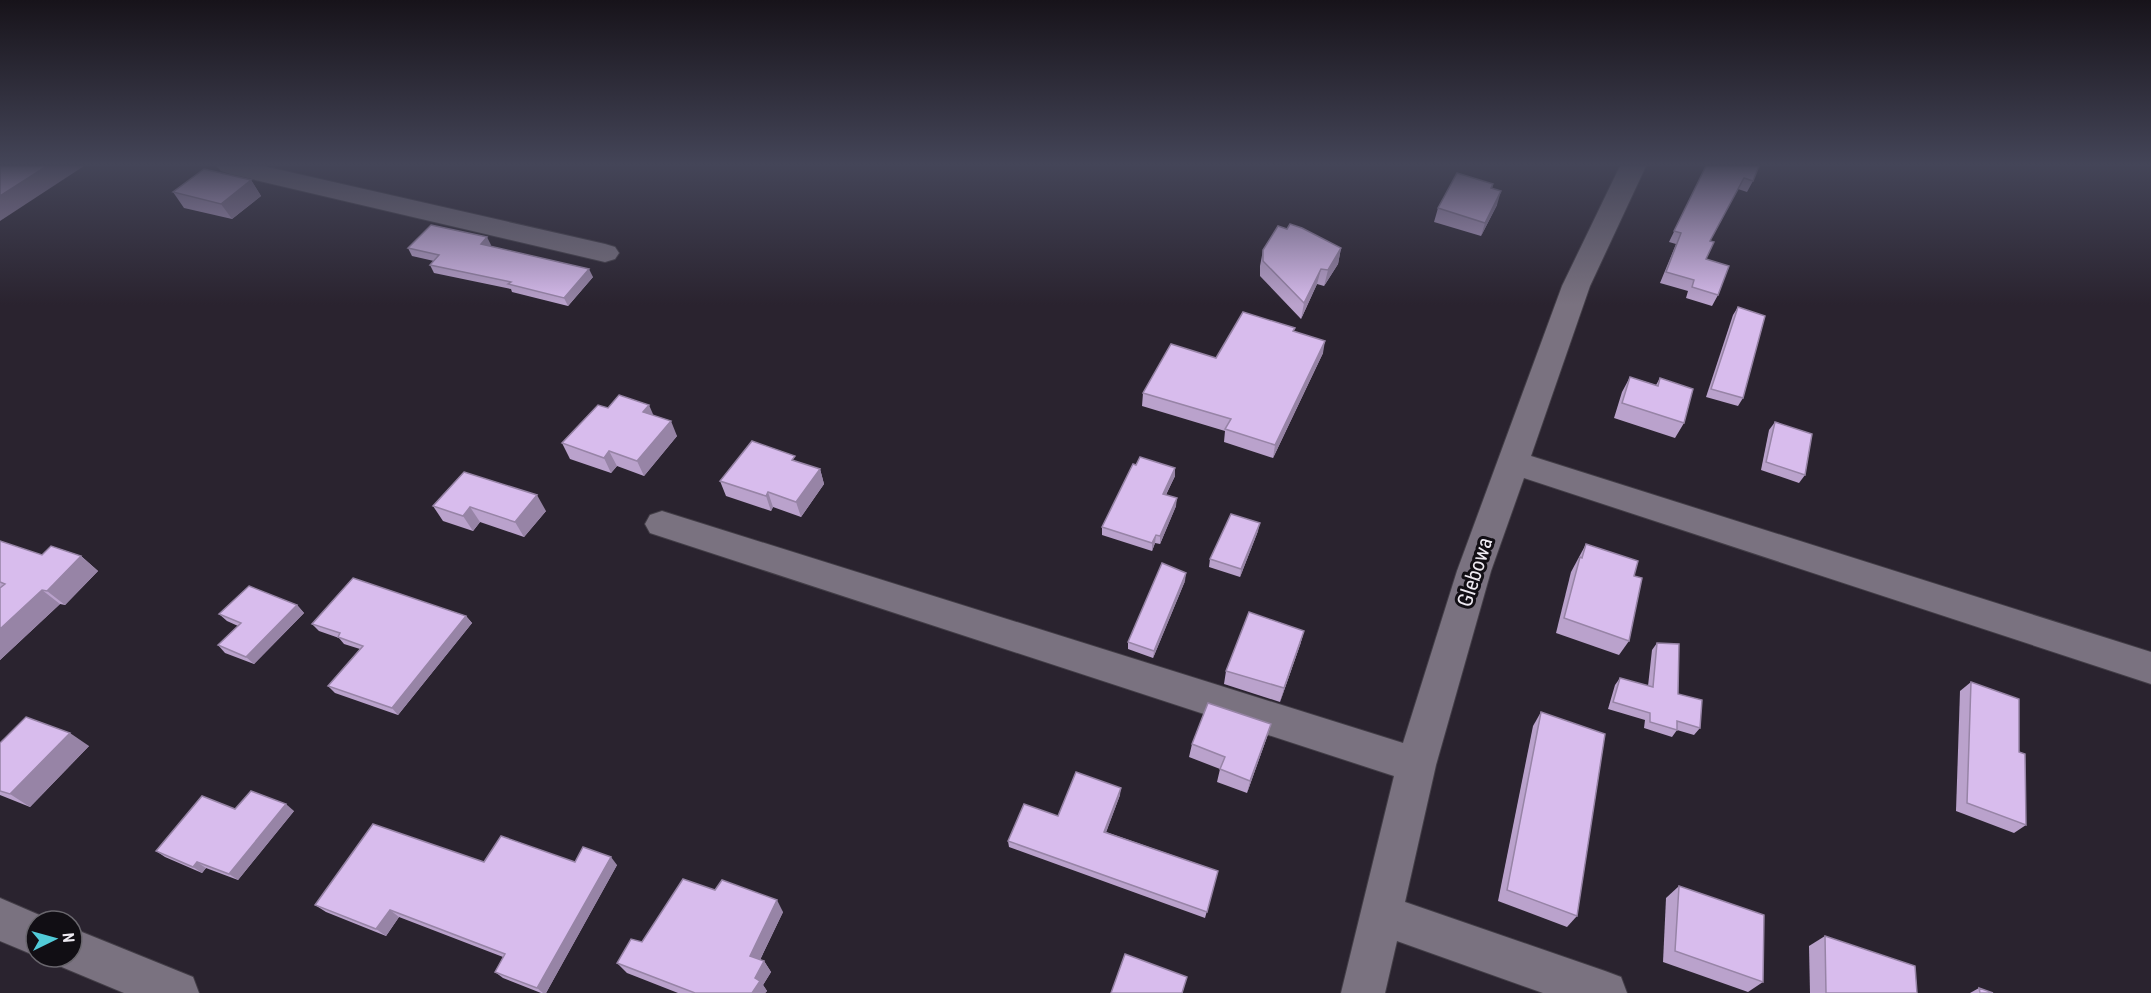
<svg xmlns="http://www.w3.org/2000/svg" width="2151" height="993" font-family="'Roboto Condensed',sans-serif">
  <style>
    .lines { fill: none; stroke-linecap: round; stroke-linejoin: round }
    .minor-casing { stroke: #433e47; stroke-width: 2 }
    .minor { fill: #7a7280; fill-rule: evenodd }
    .wall { fill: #baa2cc }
    .shaded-wall { fill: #9784a6 }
    .building { fill: #d8bced; stroke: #9784a6; stroke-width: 1.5 }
    .labels { text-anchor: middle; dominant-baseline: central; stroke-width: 6; stroke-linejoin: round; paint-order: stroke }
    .street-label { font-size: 21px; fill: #eeeaf2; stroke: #110e14 }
  </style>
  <rect width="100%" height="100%" fill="#2a232f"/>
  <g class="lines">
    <g class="minor-casing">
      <g id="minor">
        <path d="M 217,166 L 263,166 L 605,244 L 615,247 L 619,253 L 615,259 L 605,262 L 230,174 L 221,171 Z"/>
        <path d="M 1620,166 L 1646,166 L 1590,286 L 1531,456 L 2151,652 L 2151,684 L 1524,478 L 1491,571 L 1436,765 L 1405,902 L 1605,971 L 1621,977 L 1627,993 L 1543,993 L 1397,941 L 1385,993 L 1341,993 L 1394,776 L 650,533 L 645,524 L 650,515 L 662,511 L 1403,743 L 1457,571 L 1562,286 Z"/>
        <path d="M 0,898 L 51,920 L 36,921 L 36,956 L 0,941 Z"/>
        <path d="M 72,928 L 193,977 L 199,993 L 124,993 L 57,965 L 53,957 L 72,957 Z"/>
      </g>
    </g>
    <use href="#minor" class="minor"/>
  </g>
  <g class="wall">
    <path d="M 1706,166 L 1753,181 L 1747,192 L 1738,189 L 1710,241 L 1706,259 L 1718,295 L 1712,306 L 1686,298 L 1688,291 L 1660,283 L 1676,244 L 1669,242 Z"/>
    <path d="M 251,180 L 261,196 L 232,219 L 184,208 L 173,192 Z"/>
    <path d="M 1493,184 L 1492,189 L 1497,205 L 1481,236 L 1434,222 L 1438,208 Z"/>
    <path d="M 491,245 L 490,246 L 593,277 L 568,306 L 512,292 L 511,289 L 434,273 L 430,265 L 434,261 L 412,256 L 408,248 Z"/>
    <path d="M 1341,248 L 1338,264 L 1324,286 L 1317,284 L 1301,319 L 1260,276 L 1260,266 L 1263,250 Z"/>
    <path d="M 1738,307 L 1743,398 L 1738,406 L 1706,397 L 1733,315 Z"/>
    <path d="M 1294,331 L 1323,353 L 1273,458 L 1224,442 L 1225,431 L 1142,406 L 1143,393 L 1216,358 Z"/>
    <path d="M 1630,377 L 1656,385 L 1660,378 L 1684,423 L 1675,438 L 1614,418 L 1622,392 Z"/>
    <path d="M 608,408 L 653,415 L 677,436 L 644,476 L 617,466 L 611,473 L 570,459 L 562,443 Z"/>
    <path d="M 1775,422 L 1805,475 L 1799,483 L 1761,470 L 1769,430 Z"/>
    <path d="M 797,462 L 820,469 L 824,484 L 801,517 L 773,507 L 771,511 L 726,496 L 720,481 Z"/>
    <path d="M 1136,465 L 1175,468 L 1175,476 L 1166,495 L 1176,506 L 1160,544 L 1155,543 L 1152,551 L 1102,535 L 1102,527 Z"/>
    <path d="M 433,506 L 546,511 L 524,537 L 480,522 L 473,531 L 443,521 Z"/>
    <path d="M 1258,531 L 1240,577 L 1209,567 L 1210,559 Z"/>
    <path d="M 0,541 L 42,555 L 81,556 L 98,571 L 65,605 L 60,604 L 0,660 Z"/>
    <path d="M 1586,544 L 1634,576 L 1629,641 L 1619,655 L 1556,633 L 1571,572 Z"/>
    <path d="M 1185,581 L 1153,658 L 1128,649 L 1128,642 Z"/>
    <path d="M 297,605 L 304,613 L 254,664 L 225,653 L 218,645 L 238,626 L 227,621 L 219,614 Z"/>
    <path d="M 466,616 L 472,623 L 398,715 L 335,693 L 328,686 L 360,649 L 344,644 L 339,638 L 319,631 L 312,624 Z"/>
    <path d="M 1304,631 L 1300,645 L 1280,702 L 1224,684 L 1226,671 Z"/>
    <path d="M 1657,643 L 1678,694 L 1700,728 L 1694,735 L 1677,730 L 1672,737 L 1644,728 L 1645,720 L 1608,709 L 1615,685 L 1620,678 L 1648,686 L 1652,650 Z"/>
    <path d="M 1971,682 L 2019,752 L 2026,825 L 2014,833 L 1956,811 L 1960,691 Z"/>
    <path d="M 1541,712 L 1577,916 L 1567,927 L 1498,901 L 1533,726 Z"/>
    <path d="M 1271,724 L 1267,737 L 1247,793 L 1217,782 L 1220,769 L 1189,757 L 1192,744 Z"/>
    <path d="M 0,743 L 89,746 L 30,807 L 0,795 Z"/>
    <path d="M 1120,795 L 1106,832 L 1218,871 L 1205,918 L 1009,847 L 1008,841 L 1058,816 Z"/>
    <path d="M 235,809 L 294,811 L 238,880 L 206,868 L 202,873 L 165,857 L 156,851 Z"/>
    <path d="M 484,862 L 575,862 L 617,865 L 546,993 L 541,993 L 503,978 L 495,972 L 503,957 L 399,917 L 386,936 L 326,912 L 315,905 Z"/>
    <path d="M 1679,886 L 1763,982 L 1748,992 L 1663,962 L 1666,898 Z"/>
    <path d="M 715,890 L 783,912 L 760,960 L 764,961 L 771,972 L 763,985 L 767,991 L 765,993 L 678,993 L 627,973 L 617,963 L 642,942 Z"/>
    <path d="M 1825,936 L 1917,993 L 1810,993 L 1809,946 Z"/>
    <path d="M 1979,988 L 1993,993 L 1970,993 Z"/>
  </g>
  <g class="shaded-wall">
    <path d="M 47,166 L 84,166 L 0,221 L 0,196 Z"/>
    <path d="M 251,180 L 261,196 L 232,219 L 221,204 Z"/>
    <path d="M 1501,191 L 1497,205 L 1481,236 L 1485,223 Z"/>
    <path d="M 487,237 L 491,245 L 485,252 L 481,244 Z"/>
    <path d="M 1341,248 L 1338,264 L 1324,286 L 1328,270 Z"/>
    <path d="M 589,269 L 593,277 L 568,306 L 564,298 Z"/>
    <path d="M 1321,269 L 1317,284 L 1301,319 L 1304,303 Z"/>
    <path d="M 1325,341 L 1323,353 L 1273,458 L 1275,445 Z"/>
    <path d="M 649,405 L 656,421 L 643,412 Z"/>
    <path d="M 671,421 L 677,436 L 644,476 L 637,461 Z"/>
    <path d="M 609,451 L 617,466 L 611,473 L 604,458 Z"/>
    <path d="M 1175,468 L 1175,476 L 1162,502 L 1163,494 Z"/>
    <path d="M 820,469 L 824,484 L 801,517 L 796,502 Z"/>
    <path d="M 768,492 L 773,507 L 771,511 L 766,496 Z"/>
    <path d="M 537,495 L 546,511 L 524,537 L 515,522 Z"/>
    <path d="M 1177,498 L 1176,506 L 1160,544 L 1160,536 Z"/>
    <path d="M 470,507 L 480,522 L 473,531 L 463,516 Z"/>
    <path d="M 1260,523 L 1258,531 L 1240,577 L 1241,569 Z"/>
    <path d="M 1156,535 L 1155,543 L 1152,551 L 1152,543 Z"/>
    <path d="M 81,556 L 98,571 L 65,605 L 47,591 Z"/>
    <path d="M 1186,573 L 1185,581 L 1153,658 L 1154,651 Z"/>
    <path d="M 42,590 L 60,604 L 0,660 L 0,629 Z"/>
    <path d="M 297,605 L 304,613 L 254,664 L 246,657 Z"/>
    <path d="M 466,616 L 472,623 L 398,715 L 392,708 Z"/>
    <path d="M 1304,631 L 1300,645 L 1280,702 L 1284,688 Z"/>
    <path d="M 1271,724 L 1267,737 L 1247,793 L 1250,781 Z"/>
    <path d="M 70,733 L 89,746 L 30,807 L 10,794 Z"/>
    <path d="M 1121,788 L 1120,795 L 1104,838 L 1104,832 Z"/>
    <path d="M 286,804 L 294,811 L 238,880 L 229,874 Z"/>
    <path d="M 611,857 L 617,865 L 546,993 L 543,993 L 537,988 Z"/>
    <path d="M 197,862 L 206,868 L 202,873 L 193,867 Z"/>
    <path d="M 777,900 L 783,912 L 757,966 L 750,956 Z"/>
    <path d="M 390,910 L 399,917 L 386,936 L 376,929 Z"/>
    <path d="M 764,961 L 771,972 L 763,985 L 767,991 L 765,993 L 752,993 L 755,978 Z"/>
  </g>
  <g class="building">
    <path d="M 0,166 L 47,166 L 0,196 Z"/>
    <path d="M 1706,166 L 1759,166 L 1753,181 L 1744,178 L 1710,241 L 1714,242 L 1706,259 L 1729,266 L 1718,295 L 1692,287 L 1694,280 L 1666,272 L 1681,233 L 1674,231 Z"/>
    <path d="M 204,169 L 251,180 L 221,204 L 173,192 Z"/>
    <path d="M 1457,173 L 1493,184 L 1491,188 L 1501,191 L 1485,223 L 1438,208 Z"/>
    <path d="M 1290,224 L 1302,228 L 1341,248 L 1328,270 L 1321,269 L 1304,303 L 1263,261 L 1263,250 L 1278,226 L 1287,229 Z"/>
    <path d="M 431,225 L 487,237 L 481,244 L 589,269 L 564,298 L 508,284 L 511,282 L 430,265 L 439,255 L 408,248 Z"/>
    <path d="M 1738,307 L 1765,316 L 1743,398 L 1711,389 Z"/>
    <path d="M 1243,312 L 1295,328 L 1293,331 L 1325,341 L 1275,445 L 1225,429 L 1231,419 L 1143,393 L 1171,344 L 1216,358 Z"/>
    <path d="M 1630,377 L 1658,386 L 1660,378 L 1693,389 L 1684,423 L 1622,403 Z"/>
    <path d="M 619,395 L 649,405 L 643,412 L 671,421 L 637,461 L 609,451 L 604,458 L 562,443 L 598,405 L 608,408 Z"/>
    <path d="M 1775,422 L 1812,434 L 1805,475 L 1766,462 Z"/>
    <path d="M 752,441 L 795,456 L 792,460 L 820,469 L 796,502 L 768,492 L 766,496 L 720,481 Z"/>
    <path d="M 1140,457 L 1175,468 L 1163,494 L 1177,498 L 1160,536 L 1156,535 L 1152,543 L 1102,527 L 1133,464 L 1136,465 Z"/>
    <path d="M 464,472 L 537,495 L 515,522 L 470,507 L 463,516 L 433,506 Z"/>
    <path d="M 1231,514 L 1260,523 L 1241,569 L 1210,559 Z"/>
    <path d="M 0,541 L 42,555 L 51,546 L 81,556 L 47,591 L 42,590 L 0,629 L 0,588 L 5,584 L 0,582 Z"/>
    <path d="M 1586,544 L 1638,561 L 1634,576 L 1642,578 L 1629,641 L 1564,618 L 1580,557 L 1582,558 Z"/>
    <path d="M 1162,563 L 1186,573 L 1154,651 L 1128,642 Z"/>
    <path d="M 353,578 L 466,616 L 392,708 L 328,686 L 363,646 L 338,637 L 340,633 L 312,624 Z"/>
    <path d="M 249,586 L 297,605 L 246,657 L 218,645 L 241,623 L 219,614 Z"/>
    <path d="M 1249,612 L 1304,631 L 1284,688 L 1226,671 Z"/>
    <path d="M 1657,643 L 1679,644 L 1678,694 L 1702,700 L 1700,728 L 1677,721 L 1677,730 L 1650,722 L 1650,713 L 1613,702 L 1620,678 L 1653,687 Z"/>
    <path d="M 1971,682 L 2019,699 L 2019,752 L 2025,754 L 2026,825 L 1967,803 Z"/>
    <path d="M 1208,703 L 1271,724 L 1250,781 L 1220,769 L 1225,757 L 1192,744 Z"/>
    <path d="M 1541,712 L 1605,734 L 1577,916 L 1507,890 Z"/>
    <path d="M 26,717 L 70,733 L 10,794 L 0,791 L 0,743 Z"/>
    <path d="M 1076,772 L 1121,788 L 1104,832 L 1218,871 L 1207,912 L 1008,841 L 1024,804 L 1058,816 Z"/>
    <path d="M 251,791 L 286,804 L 229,874 L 197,862 L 193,867 L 156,851 L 202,796 L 235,809 Z"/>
    <path d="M 373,824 L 484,862 L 501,836 L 575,862 L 583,847 L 611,857 L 537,988 L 495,972 L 505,954 L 390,910 L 376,929 L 315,905 Z"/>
    <path d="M 683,879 L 715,890 L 722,880 L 777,900 L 750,956 L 764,961 L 755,978 L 760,981 L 752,993 L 695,993 L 617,963 L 631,939 L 642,942 Z"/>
    <path d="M 1679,886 L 1764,915 L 1763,982 L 1675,951 Z"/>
    <path d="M 1825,936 L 1915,966 L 1917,993 L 1826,993 Z"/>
    <path d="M 1125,954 L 1187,977 L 1182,993 L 1111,993 Z"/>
    <path d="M 1979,988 L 1993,993 L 1980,993 Z"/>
  </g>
  <linearGradient id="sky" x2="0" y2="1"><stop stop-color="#17131a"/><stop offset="0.54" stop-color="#444558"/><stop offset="1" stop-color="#444558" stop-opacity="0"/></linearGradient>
  <rect width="2151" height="305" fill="url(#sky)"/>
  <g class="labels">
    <g class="street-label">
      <text transform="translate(1475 572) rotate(-72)">Glebowa</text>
    </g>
  </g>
  <g transform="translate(54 939) rotate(85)"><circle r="28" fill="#110e14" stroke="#69666d" stroke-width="1.5"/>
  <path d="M0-4.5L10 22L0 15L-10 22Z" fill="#52cbd8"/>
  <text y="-9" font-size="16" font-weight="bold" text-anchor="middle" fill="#eeeaf2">N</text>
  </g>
</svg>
